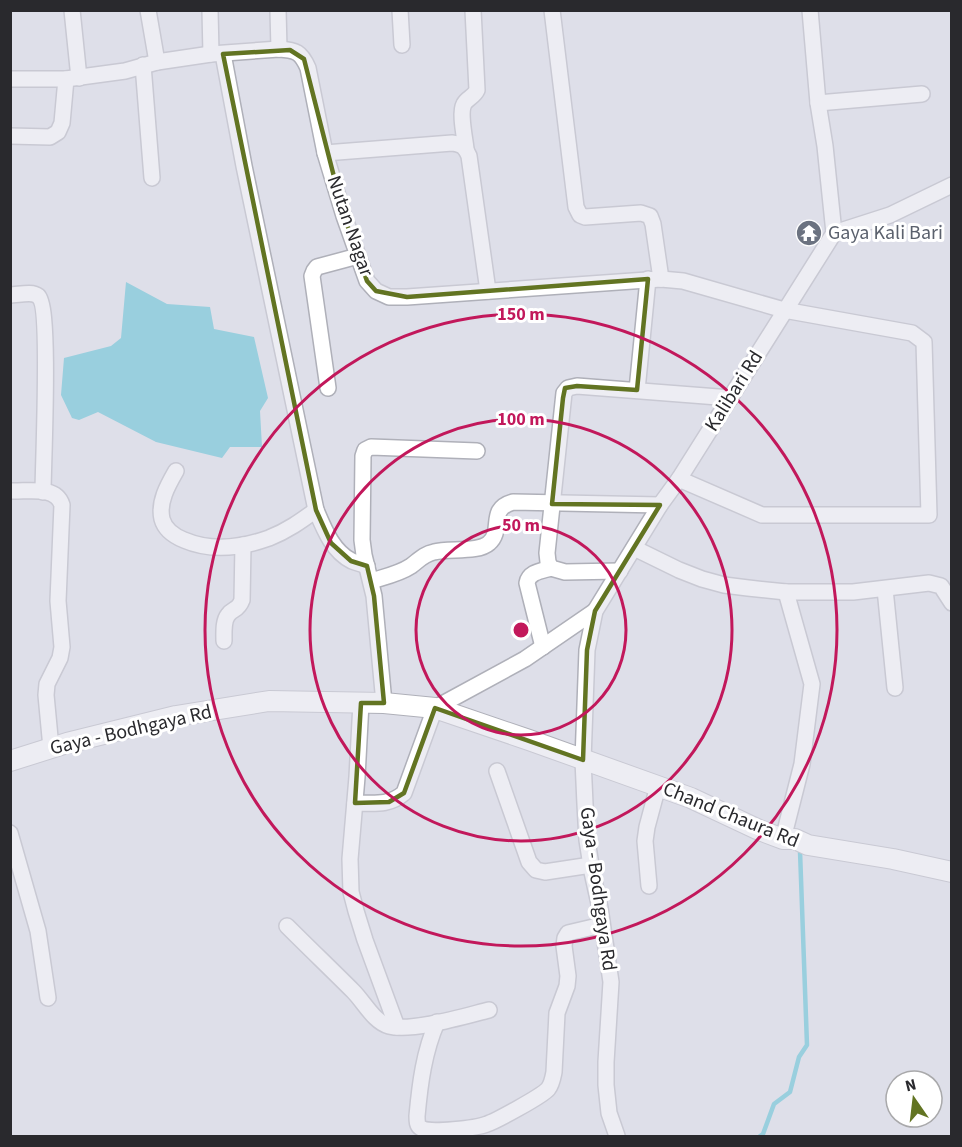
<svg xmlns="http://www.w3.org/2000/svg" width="962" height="1147" font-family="'Source Sans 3',sans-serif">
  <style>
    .water { fill: #45bcd0 }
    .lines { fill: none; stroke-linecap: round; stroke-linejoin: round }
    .stream { stroke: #45bcd0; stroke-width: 4.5 }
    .minor-casing { stroke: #afb0b9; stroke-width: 18 }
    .tertiary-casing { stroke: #afb0b9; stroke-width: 22 }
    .minor { stroke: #fff; stroke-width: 15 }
    .tertiary { stroke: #fff; stroke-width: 20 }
    .marked { fill: none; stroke: #627422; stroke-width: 4.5; stroke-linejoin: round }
    .ring { fill: none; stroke: #c2185b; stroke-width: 3 }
    .labels { text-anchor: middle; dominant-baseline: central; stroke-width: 6; stroke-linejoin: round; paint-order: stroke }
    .street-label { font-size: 20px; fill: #29292d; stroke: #fff }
    .worship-label { font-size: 20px; fill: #5b616d; stroke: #fff; text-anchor: start }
    .centre { fill: #c2185b; stroke: #fff; stroke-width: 3 }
    .ring-label { font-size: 18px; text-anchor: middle; font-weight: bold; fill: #c2185b; stroke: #fff; stroke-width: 6; stroke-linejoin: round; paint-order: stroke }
  </style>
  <rect width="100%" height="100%" fill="#dedfe9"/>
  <path class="water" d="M 126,282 L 167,304 L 210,307 L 214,329 L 254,337 L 268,398 L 260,411 L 262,447 L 230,447 L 222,458 L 156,442 L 98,412 L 79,420 L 72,418 L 61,395 L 64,358 L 111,346 L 121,338 Z"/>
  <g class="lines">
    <path class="stream" d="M 760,1136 L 763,1134 L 774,1104 L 790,1092 L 799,1057 L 807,1045 L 800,851"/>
    <g class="minor-casing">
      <g id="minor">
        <path d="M 72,10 L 79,78"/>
        <path d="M 148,10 L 157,62 L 211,54 L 279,49 C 296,50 301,52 308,68 L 325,153 L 344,216 L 367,281 L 376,291 L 389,297 L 407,297 L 661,279 L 683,281 L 784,310 L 912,333 L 924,342 L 929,515 L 762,515 L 679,479"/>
        <path d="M 210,10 L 211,54"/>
        <path d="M 278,10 L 279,49"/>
        <path d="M 400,10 L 402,45"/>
        <path d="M 552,10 L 576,207 L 580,215 L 585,217 L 641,213 L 650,216 L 653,224 L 661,279"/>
        <path d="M 223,54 L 244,166 L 316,510 C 324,529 333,552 352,561 C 357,563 362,564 367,566"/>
        <path d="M 143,65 L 152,178"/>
        <path d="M 10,79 L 66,79"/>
        <path d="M 818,103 L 922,94"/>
        <path d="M 10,136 L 50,137 L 58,132 L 62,123 L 66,79 L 125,71 L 157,62"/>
        <path d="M 466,149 C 465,138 459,113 464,104 C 467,98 474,97 477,90 L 473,10"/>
        <path d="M 325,153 L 452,143 C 462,144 465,147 469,156 L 488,291"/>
        <path d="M 834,233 L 890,215 L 952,185"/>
        <path d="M 10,295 C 18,295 32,291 38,296 C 51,306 43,466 43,492"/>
        <path d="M 328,388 L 312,276 L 314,271 L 317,267 L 358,256"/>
        <path d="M 637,390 L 648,279"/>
        <path d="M 176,471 C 168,485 158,502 162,519 C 165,530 174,536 184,540 C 212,552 241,548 269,538 C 287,531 301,521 316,510"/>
        <path d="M 10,491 C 27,492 56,485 62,505 L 58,601 L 62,647 L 60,658 L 47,684 L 46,695 L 51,748"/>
        <path d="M 634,548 L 679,570 L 702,579 L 724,585 L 748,588 L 786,592 L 853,592 L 929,583 L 941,586 L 952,603"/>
        <path d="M 620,571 L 565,572 L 551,568 L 548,562 L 547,553 L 564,393 L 568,388 L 577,386 L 731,398"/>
        <path d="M 371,581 C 384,577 399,574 411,566 C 419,560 424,554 434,552 C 449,548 478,553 489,543 C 504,530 487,509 513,502 L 660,505"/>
        <path d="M 885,589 L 895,688"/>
        <path d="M 224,641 C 224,634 223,621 228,615 C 233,608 238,611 242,600 L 243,545"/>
        <path d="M 543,647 L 527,583 C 529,572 541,571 551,568"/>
        <path d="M 361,703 L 357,777 L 350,859 L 351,892 L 356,911 L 365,940 L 397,1027"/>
        <path d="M 384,703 L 374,596 L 364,555 L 362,540 L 363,456 L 365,450 L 371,447 L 477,451"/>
        <path d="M 497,771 L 529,862 L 536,870 L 545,872 L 591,865"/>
        <path d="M 355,803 C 374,803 389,806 404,793 L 435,708 L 525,659 L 595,611"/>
        <path d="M 10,833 L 38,931 L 48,998"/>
        <path d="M 783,839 L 802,764 L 812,684 L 786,592"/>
        <path d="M 649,886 L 645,841 L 647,827 L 658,786"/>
        <path d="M 287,926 C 309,948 331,969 353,991 C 364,1002 374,1022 389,1026 C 412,1032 465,1016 489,1010"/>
        <path d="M 437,1022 C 424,1052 420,1083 417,1116 C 417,1121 417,1126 421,1128 C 430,1134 477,1128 487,1124 C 496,1121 542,1096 548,1089 C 552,1084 553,1077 554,1072 L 557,1013 L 567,986 L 568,976 L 564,946 L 565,938 L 568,933 L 602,925"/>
        <path d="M 617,1136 L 609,1113 L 606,1085 L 606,1062 L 611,982 L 600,908 L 592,872 L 587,840 L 585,804 L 583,760 L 587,650 L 595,611 L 660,505 L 679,479 L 834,233 L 825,146 L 818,103 L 810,10"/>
      </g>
    </g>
    <g class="tertiary-casing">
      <path id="tertiary" d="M 10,761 L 67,743 L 176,716 L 269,701 L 384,703 L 435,708 L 529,740 L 691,798 L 757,829 L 783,839 L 795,839 L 808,845 L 893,859 L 952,872"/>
    </g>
    <use href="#minor" class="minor"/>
    <use href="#tertiary" class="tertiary"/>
  </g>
  <path d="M0 0H962V1147H0ZM 290,50 L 304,59 L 344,216 L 367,281 L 376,291 L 407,297 L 648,279 L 637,390 L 577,386 L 565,388 L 563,398 L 552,504 L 660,505 L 595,611 L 587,650 L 583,760 L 435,708 L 404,793 L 389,802 L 355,803 L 361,703 L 384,703 L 374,596 L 367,566 L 351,561 L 331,543 L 316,510 L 223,54 Z" fill="#dedfe9" fill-opacity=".55" fill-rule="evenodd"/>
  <path class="marked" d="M 290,50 L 304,59 L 344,216 L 367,281 L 376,291 L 407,297 L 648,279 L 637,390 L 577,386 L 565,388 L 563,398 L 552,504 L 660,505 L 595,611 L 587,650 L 583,760 L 435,708 L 404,793 L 389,802 L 355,803 L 361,703 L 384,703 L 374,596 L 367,566 L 351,561 L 331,543 L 316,510 L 223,54 Z"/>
  <g class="ring">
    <circle cx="521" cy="630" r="105"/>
    <circle cx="521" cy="630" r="211"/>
    <circle cx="521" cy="630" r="316"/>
  </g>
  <defs>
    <g id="temple-disc" transform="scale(1.35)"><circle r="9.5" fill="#6b7280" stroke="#fff"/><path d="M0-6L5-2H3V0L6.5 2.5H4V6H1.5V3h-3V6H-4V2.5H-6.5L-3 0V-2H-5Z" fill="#fff"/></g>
  </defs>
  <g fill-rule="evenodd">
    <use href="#temple-disc" x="809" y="233"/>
  </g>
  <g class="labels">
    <g class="street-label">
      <text transform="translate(350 226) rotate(71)">Nutan Nagar</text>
      <text transform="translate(734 391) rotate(-58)">Kalibari Rd</text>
      <text transform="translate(131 730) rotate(-13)">Gaya - Bodhgaya Rd</text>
      <text transform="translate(731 815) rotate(22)">Chand Chaura Rd</text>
      <text transform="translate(598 889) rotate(82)">Gaya - Bodhgaya Rd</text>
    </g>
    <g class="worship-label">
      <text x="828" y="233">Gaya Kali Bari</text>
    </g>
  </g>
  <circle cx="521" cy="630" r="9" class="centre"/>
  <g class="ring-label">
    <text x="521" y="320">150 m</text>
    <text x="521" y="425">100 m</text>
    <text x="521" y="531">50 m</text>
  </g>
  <rect width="962" height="1147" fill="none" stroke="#29292d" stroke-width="24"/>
  <g transform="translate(914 1099) rotate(346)"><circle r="28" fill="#ffffff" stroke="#a9a9ab" stroke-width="1.5"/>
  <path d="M0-4.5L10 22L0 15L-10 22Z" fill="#627422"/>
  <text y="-9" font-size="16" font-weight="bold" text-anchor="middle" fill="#29292d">N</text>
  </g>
</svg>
